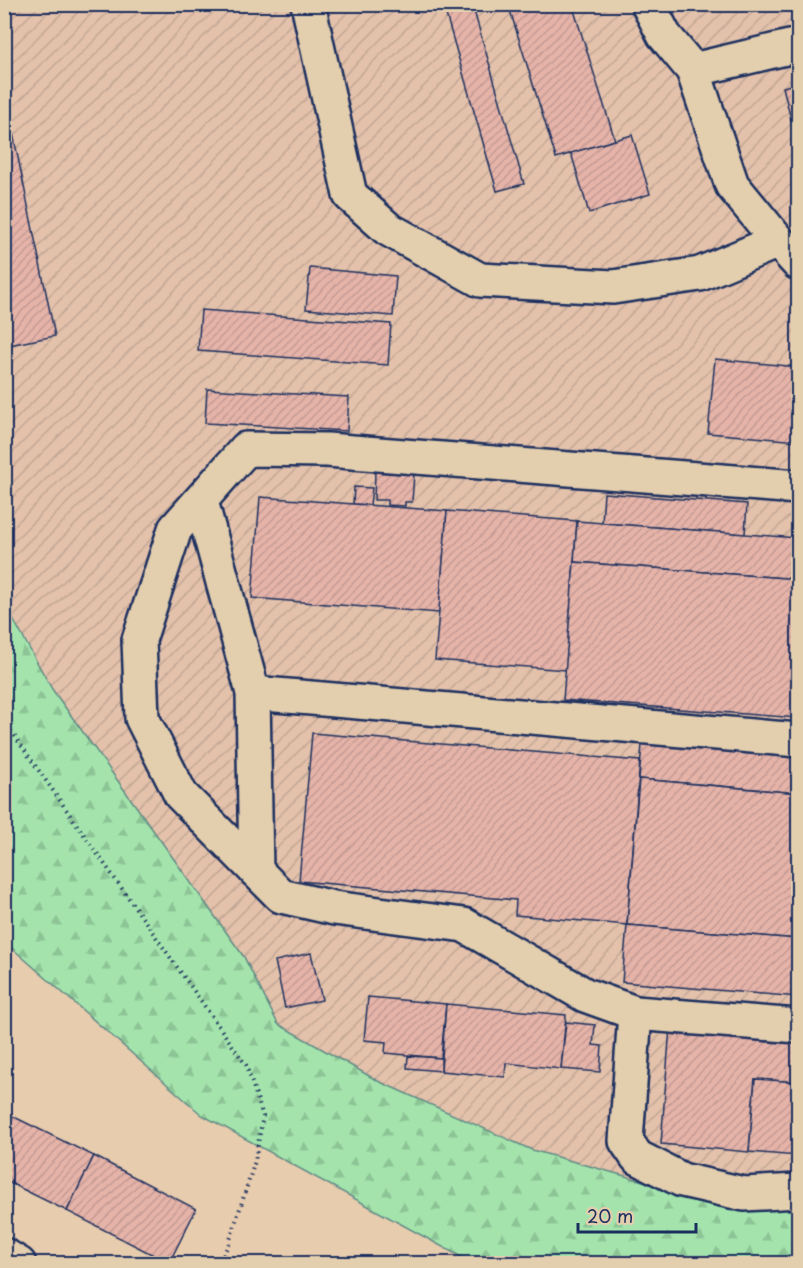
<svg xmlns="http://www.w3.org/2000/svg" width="803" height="1268" font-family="'Playpen Sans',sans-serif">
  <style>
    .industrial { fill: url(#industrial-furrows) }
    .forest { fill: url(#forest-firs); stroke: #608a85; stroke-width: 1.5 }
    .building { fill: url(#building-hatch); stroke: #1b2f5e; stroke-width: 1.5 }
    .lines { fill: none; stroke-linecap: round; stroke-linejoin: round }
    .minor-casing { stroke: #1b2f5e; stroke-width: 38 }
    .path { stroke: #1b2f5e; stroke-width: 4; stroke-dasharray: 1.5 4.5; stroke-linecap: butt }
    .minor { stroke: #e3cead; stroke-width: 33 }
  </style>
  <defs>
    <pattern id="industrial-furrows" width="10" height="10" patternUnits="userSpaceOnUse" patternTransform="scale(1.5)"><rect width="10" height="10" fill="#e3c1aa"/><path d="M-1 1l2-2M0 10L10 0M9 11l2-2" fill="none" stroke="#c2a695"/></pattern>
    <pattern id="forest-firs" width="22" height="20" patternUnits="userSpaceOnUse" patternTransform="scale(1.5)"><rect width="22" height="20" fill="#a4e4ac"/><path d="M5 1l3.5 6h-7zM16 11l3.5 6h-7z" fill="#8dc496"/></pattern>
    <pattern id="building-hatch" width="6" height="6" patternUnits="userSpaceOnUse" patternTransform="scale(1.5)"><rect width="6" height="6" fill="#e5b3a8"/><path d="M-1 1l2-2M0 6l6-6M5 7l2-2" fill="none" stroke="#c49a93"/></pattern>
  </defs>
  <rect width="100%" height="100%" fill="#e8ccae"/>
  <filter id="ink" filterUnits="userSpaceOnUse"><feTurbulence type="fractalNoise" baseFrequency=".0167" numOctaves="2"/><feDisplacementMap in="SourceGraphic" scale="12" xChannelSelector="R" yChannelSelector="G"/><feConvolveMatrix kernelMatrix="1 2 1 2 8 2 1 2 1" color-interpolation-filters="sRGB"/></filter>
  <g filter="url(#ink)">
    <path class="industrial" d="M 4,5 L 798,5 L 798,1206 L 736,1207 L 532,1150 L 378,1081 L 278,1024 L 244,957 L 52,689 L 5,603 Z"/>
    <path class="forest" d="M 4,603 L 52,689 L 244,957 L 278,1024 L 378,1081 L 532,1150 L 736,1207 L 798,1206 L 798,1263 L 472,1263 L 202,1115 L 5,942 Z"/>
    <g class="building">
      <path d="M 443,4 L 472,4 L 524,184 L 497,191 Z"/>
      <path d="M 508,4 L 572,4 L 615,140 L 556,158 Z"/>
      <path d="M 798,83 L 798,148 L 783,87 Z"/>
      <path d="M 4,90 L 55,336 L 4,346 Z"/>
      <path d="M 632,135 L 650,194 L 589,213 L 571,153 Z"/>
      <path d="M 310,268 L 396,276 L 393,316 L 306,309 Z"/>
      <path d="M 201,310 L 391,324 L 388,365 L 198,351 Z"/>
      <path d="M 715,359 L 798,367 L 798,441 L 708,433 Z"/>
      <path d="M 207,389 L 349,397 L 347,431 L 205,423 Z"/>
      <path d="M 375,472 L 414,474 L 412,502 L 405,502 L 405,506 L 387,505 L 387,500 L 374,500 Z"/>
      <path d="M 354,487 L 372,488 L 370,505 L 353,504 Z"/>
      <path d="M 604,493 L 747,504 L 745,534 L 602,523 Z"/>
      <path d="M 260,497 L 447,511 L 439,613 L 252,598 Z"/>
      <path d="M 447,511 L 577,521 L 566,670 L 435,660 Z"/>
      <path d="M 577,521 L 798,538 L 798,579 L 574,562 Z"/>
      <path d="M 574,562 L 798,579 L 798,718 L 563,700 Z"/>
      <path d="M 312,733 L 640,761 L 627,925 L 515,915 L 516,900 L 299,881 Z"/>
      <path d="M 643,733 L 798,746 L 798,793 L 639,779 Z"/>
      <path d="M 639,779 L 798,793 L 798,939 L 627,925 Z"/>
      <path d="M 627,925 L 798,939 L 798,997 L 622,982 Z"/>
      <path d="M 311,953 L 322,1000 L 285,1008 L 275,961 Z"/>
      <path d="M 368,997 L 446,1004 L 441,1058 L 385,1053 L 386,1042 L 364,1040 Z"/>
      <path d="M 446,1004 L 566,1015 L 561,1069 L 506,1063 L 505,1077 L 441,1071 Z"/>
      <path d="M 566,1022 L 595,1025 L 593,1045 L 602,1046 L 600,1072 L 561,1069 Z"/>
      <path d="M 670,1027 L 798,1037 L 798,1082 L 755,1079 L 749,1152 L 661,1144 Z"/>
      <path d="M 408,1056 L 441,1058 L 441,1071 L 407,1068 Z"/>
      <path d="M 755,1079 L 798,1082 L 798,1156 L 749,1152 Z"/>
      <path d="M 4,1112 L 94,1156 L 67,1211 L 4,1180 Z"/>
      <path d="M 94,1156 L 196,1209 L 169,1263 L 67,1211 Z"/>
    </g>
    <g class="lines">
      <g class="minor-casing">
        <g id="minor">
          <path d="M 308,4 L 350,195 L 388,229 L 480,280 L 613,287 L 700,274 L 778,241"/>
          <path d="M 648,4 L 664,35 L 693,70 L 732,185 L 778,241 L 798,263"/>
          <path d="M 693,70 L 798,45"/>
          <path d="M 798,487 L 327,450 L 246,449 L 175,529 L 139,640 L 142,718 L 181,795 L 281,896 L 334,908 L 464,925 L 585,995 L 635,1013 L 798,1026"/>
          <path d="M 201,501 L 253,693 L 256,871"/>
          <path d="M 253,693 L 798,740"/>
          <path d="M 635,1013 L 626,1141 L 637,1157 L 682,1180 L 744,1194 L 798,1191"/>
          <path d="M 4,1255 L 19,1264"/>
        </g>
      </g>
      <path class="path" d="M 4,721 L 246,1065 L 263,1116 L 255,1161 L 229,1243 L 219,1264"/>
      <use href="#minor" class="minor"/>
    </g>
  </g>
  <rect width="803" height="1268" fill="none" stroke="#e3cead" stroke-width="24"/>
  <rect x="12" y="12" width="779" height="1244" fill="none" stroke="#1b2f5e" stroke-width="2" filter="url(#ink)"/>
  <path d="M578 1223v9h118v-9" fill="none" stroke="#1b2f5e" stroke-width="3"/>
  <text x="587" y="1223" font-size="18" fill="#1b2f5e" stroke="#e3cead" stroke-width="4.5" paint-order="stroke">20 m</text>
</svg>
